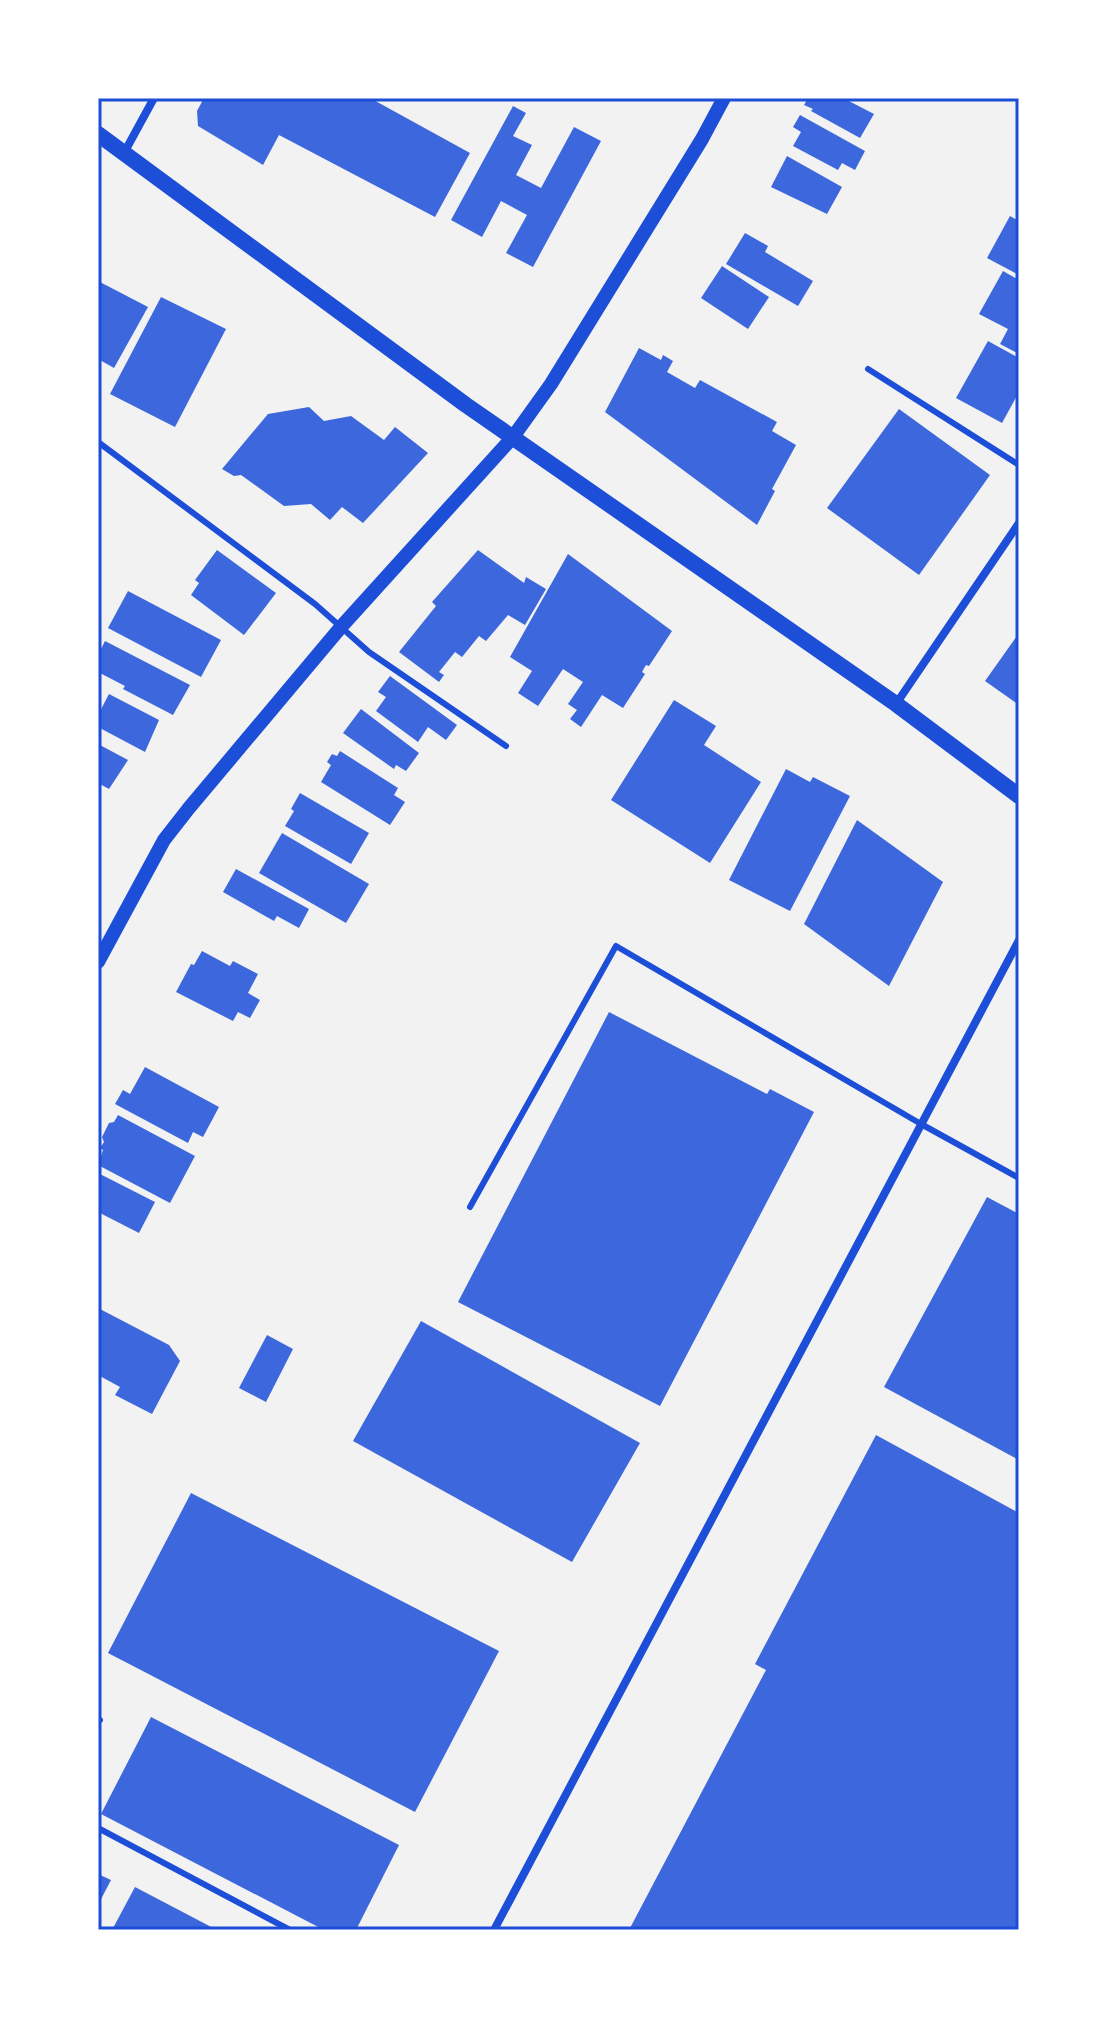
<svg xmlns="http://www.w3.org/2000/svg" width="1117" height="2028" font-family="Karla,sans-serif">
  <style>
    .building { fill: #3d67dc }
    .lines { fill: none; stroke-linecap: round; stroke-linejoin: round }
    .service { stroke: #1d4ed8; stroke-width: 6 }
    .minor { stroke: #1d4ed8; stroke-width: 8 }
    .tertiary { stroke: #1d4ed8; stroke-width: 14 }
    .secondary { stroke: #1d4ed8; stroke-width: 16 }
    .neatline { fill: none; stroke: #1d4ed8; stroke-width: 3 }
  </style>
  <rect width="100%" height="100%" fill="#f2f2f2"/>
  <g class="building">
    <path d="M 204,98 L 370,98 L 470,153 L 435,217 L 279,135 L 263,165 L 198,126 L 197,111 Z"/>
    <path d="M 808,98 L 843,98 L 874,114 L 860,138 L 811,111 L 813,109 L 804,105 Z"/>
    <path d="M 513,106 L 526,113 L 513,136 L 532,145 L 516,175 L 541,188 L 574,127 L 601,141 L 533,267 L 506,253 L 527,215 L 501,201 L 482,237 L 451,220 Z"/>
    <path d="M 800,115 L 865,151 L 855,170 L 842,163 L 838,170 L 793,146 L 801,132 L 793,127 Z"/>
    <path d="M 787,156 L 842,187 L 827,214 L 771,187 Z"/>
    <path d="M 1010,216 L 1019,221 L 1019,275 L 987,258 Z"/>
    <path d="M 745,233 L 768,246 L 765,252 L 813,281 L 798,306 L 726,264 Z"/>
    <path d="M 722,266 L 769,297 L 748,329 L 701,298 Z"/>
    <path d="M 1003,271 L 1019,280 L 1019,354 L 1000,344 L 1008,329 L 979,314 Z"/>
    <path d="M 98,281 L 148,307 L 114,368 L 98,359 Z"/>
    <path d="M 161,297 L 226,329 L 175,427 L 110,394 Z"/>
    <path d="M 988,341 L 1019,358 L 1019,392 L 1002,423 L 956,398 Z"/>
    <path d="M 639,348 L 661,360 L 663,355 L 673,361 L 667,372 L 695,388 L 700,380 L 777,422 L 772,431 L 796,445 L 772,489 L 775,491 L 757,525 L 605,412 Z"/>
    <path d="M 309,407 L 324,421 L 351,416 L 384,440 L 395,427 L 428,453 L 363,523 L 342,507 L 330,520 L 311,504 L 284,506 L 241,475 L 234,476 L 222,469 L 268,414 Z"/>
    <path d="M 899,409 L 990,475 L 919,575 L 827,508 Z"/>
    <path d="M 217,550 L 276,593 L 244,635 L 191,595 L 199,583 L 195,580 Z"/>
    <path d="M 478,550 L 524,583 L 526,577 L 546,589 L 525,625 L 508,615 L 486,641 L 479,636 L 462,657 L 455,652 L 439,672 L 444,675 L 439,682 L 399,652 L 436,606 L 432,602 Z"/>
    <path d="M 568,554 L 672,631 L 649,666 L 646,665 L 642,672 L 645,674 L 623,708 L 602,695 L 581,727 L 570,719 L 577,710 L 568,704 L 583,682 L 563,669 L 538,706 L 518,693 L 532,671 L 510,657 Z"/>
    <path d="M 128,591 L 221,640 L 201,677 L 108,628 Z"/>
    <path d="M 1019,633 L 1019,705 L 985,681 Z"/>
    <path d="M 105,641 L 190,685 L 173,715 L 123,689 L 125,686 L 98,672 L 98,655 Z"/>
    <path d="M 390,676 L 457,725 L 446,740 L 428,727 L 418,742 L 376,711 L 386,697 L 378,692 Z"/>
    <path d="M 109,694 L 159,720 L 145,752 L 98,727 L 98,715 Z"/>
    <path d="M 674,700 L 716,726 L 704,745 L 761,782 L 710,863 L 611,800 Z"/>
    <path d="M 361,709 L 419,753 L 406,771 L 396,765 L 394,769 L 343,733 Z"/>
    <path d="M 98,744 L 128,760 L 109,789 L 98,783 Z"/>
    <path d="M 340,751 L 398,788 L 394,795 L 405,802 L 390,825 L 321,782 L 331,765 L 327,762 L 332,754 L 337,756 Z"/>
    <path d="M 786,769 L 810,782 L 813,777 L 850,796 L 790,911 L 729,880 Z"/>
    <path d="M 300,793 L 369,833 L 351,864 L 285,826 L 294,811 L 291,809 Z"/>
    <path d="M 857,820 L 943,882 L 889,986 L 804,924 Z"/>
    <path d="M 282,833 L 369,884 L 346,923 L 259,873 Z"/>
    <path d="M 236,869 L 309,909 L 299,928 L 277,916 L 274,921 L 223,892 Z"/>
    <path d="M 202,951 L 230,966 L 233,961 L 258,974 L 248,993 L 260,1000 L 250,1018 L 238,1012 L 233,1021 L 176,992 L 191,964 L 194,965 Z"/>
    <path d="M 609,1012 L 767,1094 L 770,1089 L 814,1112 L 660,1406 L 458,1302 Z"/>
    <path d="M 145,1067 L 219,1107 L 203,1137 L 193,1132 L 188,1143 L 115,1104 L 123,1090 L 130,1094 Z"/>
    <path d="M 118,1115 L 195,1156 L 170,1203 L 98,1165 L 103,1150 L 100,1148 L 104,1142 L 102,1137 L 109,1123 L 114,1122 Z"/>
    <path d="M 98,1173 L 155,1202 L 139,1233 L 98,1212 Z"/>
    <path d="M 987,1197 L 1019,1214 L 1019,1460 L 884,1387 Z"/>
    <path d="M 98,1308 L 169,1345 L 180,1361 L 152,1414 L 115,1395 L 120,1387 L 98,1375 Z"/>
    <path d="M 421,1321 L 640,1443 L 572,1562 L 353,1441 Z"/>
    <path d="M 267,1335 L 293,1349 L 266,1402 L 239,1388 Z"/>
    <path d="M 876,1435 L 1019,1513 L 1019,1930 L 629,1930 L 766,1670 L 755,1664 Z"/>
    <path d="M 191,1493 L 499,1651 L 415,1812 L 108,1653 Z"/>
    <path d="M 151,1717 L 399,1845 L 356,1930 L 324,1930 L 101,1814 Z"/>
    <path d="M 98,1874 L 111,1880 L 98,1905 Z"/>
    <path d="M 135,1887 L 217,1930 L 112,1930 Z"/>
  </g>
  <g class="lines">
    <g class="service">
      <path d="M 868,369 L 1019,465"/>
      <path d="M 98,442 L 315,604 L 369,652 L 506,746"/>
      <path d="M 470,1207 L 616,946 L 921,1124 L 1019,1178"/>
      <path d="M 98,1722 L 100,1720"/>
      <path d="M 98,1828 L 290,1930"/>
    </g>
    <g class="minor">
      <path d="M 124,153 L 154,98"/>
      <path d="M 896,704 L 1019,523"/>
      <path d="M 494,1930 L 1019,940"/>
    </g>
    <path class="tertiary" d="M 98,962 L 164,840 L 189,808 L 341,627 L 513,437 L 551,384 L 702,139 L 724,98"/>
    <path class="secondary" d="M 98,134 L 466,405 L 896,704 L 1019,796"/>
  </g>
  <rect width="1117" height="2028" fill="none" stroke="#ffffff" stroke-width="200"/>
  <rect x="100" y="100" width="917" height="1828" class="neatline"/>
</svg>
